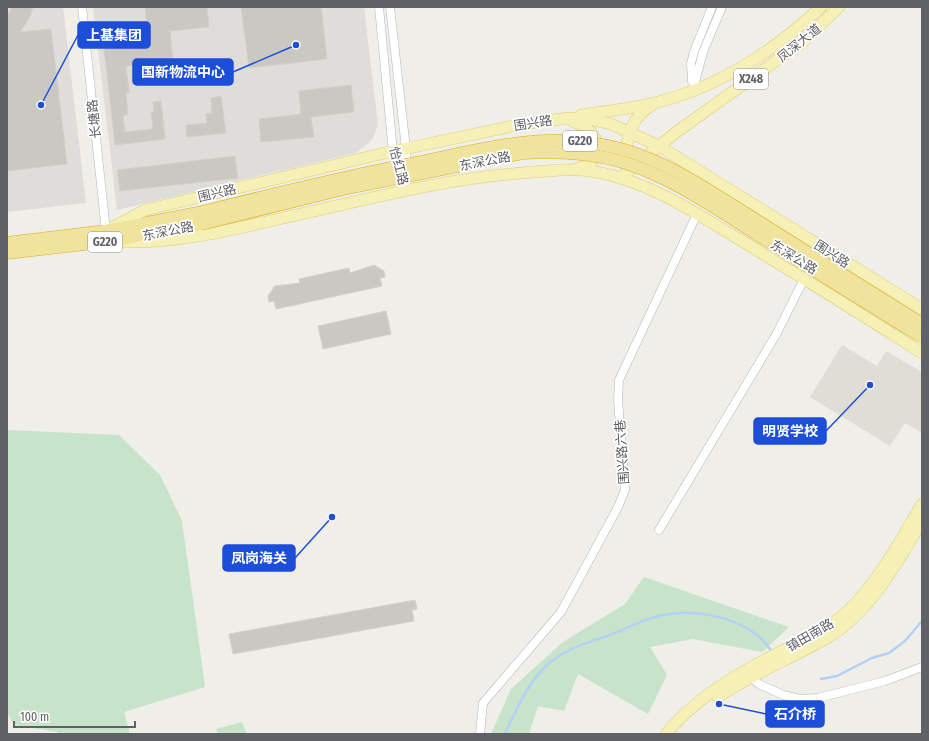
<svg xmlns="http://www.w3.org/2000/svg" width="929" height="741" font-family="'Fira Sans Condensed','Noto Sans SC',sans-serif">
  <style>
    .industrial { fill: #deddd9 }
    .education { fill: #dfddd6 }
    .green { fill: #c7e3ca }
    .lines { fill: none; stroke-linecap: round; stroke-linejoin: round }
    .stream { stroke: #b2d1f5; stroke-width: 2.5 }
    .building { fill: #cbc8c4; stroke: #d3d0c6 }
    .minor-casing { stroke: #b4b6ba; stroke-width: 9 }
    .major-casing { stroke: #e1cb6f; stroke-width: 12 }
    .highway-casing { stroke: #dab01c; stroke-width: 13 }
    .minor { stroke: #fff; stroke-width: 8 }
    .major { stroke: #f5f1b6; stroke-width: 11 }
    .highway { stroke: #f0e39d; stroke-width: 12 }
    .highway-bridge-casing { stroke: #dab01c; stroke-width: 13; stroke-linecap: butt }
    .highway-bridge { stroke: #f0e39d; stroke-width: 12 }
    .labels { text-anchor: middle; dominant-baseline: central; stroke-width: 3.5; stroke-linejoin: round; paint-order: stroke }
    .shield { fill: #fff; stroke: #8f9094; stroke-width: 1 }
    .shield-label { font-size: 12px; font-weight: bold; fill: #5f6166 }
    .street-label { font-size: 13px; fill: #5f6166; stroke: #fff }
    .leader { fill: none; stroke: #1d4ed8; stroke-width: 1.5 }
    .callout-dot { fill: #1d4ed8; stroke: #fff; stroke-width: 1.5 }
    .callout { fill: #1d4ed8; stroke: #1d4ed8; stroke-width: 1.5 }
    .callout-label { font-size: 14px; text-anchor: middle; font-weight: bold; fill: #fff }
  </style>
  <rect width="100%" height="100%" fill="#efeee8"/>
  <g class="industrial">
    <path d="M 7,7 L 63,7 L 86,203 L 7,212 Z"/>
    <path d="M 93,7 L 364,7 L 378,124 L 375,134 L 370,142 L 355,153 L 117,210 Z"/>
  </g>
  <path class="education" d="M 842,345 L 877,366 L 886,351 L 922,372 L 922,433 L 905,423 L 890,446 L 810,397 Z"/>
  <g class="green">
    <path d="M 7,430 L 119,435 L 160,475 L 182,521 L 205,687 L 124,712 L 130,734 L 61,734 L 57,732 L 14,725 L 7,712 Z"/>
    <path d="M 644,577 L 789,627 L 762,652 L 693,639 L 650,647 L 667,675 L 648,714 L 578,674 L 564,711 L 538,706 L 529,734 L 491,734 L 511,689 L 563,642 L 625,604 Z"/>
    <path d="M 242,722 L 247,734 L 218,734 L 216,729 Z"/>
  </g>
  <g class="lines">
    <g class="stream">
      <path d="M 821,679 L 837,676 L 872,658 L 889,653 L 905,641 L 922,621"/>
      <path d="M 505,734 C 516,710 526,686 545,667 C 562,650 586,643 607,636 C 626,629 645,618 664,615 C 695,609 732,616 757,635 C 763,639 768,647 773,653"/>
    </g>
  </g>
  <g class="building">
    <path d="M 12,7 L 33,7 L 30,17 L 20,32 L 51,29 L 67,164 L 7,171 L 7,16 Z"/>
    <path d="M 145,7 L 207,7 L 209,27 L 170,31 L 173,61 L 126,66 L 129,93 L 126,93 L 128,115 L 123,115 L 125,132 L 153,129 L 151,112 L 154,112 L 153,102 L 161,101 L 165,139 L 115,145 L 104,48 L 149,43 Z"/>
    <path d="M 241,7 L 321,7 L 327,59 L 249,68 Z"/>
    <path d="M 351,85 L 354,112 L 311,117 L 314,137 L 261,142 L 259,119 L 301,114 L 299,91 Z"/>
    <path d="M 221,96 L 226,133 L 187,137 L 186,125 L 207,123 L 206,114 L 212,113 L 211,98 Z"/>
    <path d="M 235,156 L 238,178 L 120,191 L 117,170 Z"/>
    <path d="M 374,265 L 384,271 L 385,277 L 380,278 L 382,286 L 276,309 L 274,301 L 269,302 L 268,296 L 275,286 L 300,283 L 299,279 L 349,268 L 350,273 Z"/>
    <path d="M 386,311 L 391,334 L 323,349 L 318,326 Z"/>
    <path d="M 415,600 L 417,609 L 412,610 L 414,621 L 233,654 L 229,634 Z"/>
  </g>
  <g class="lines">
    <g class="minor-casing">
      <g id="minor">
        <path d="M 82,7 L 106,231"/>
        <path d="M 379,7 L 393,152 L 406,191"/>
        <path d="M 390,7 L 406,149 L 406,168"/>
        <path d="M 692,81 L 691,63 L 695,49 L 712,7"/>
        <path d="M 693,90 L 703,52 L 722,7"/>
        <path d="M 659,530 L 777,333 L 804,279"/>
        <path d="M 748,675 L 759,684 L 783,695 L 800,699 L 818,698 L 885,681 L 922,667"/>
        <path d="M 480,734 L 483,703 L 561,612 L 618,507 L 625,490 L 618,400 L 619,380 L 697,214"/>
      </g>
    </g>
    <g class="major-casing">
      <g id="major">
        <path d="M 581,115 C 605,111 630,109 654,103 C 717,88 774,51 821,7"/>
        <path d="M 574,122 C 602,130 607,163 576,169"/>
        <path d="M 624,159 C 628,136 630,118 652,105"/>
        <path d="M 620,178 L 675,133 L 804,41 L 839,7"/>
        <path d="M 111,228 L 145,210 L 385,153 L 522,124 L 569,118 L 588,119 L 611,124 L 659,146 L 922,309"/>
        <path d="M 123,242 C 177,243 227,231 279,219 C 356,202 433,181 511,174 C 539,172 568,167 597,172 C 651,182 700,216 747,244 C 806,280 864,316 922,353"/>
        <path d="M 718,697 C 753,673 793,658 830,636 C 870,612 899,560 922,521"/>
        <path d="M 666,734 C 707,684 771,657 827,628 C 837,620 848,612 857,602 C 883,573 902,538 922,504"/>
      </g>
    </g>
    <g class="highway-casing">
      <g id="highway">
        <path d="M 7,243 L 106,231 L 198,213"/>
        <path d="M 7,253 L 110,241 L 201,224"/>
      </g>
    </g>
    <use href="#minor" class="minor"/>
    <use href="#major" class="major"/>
    <use href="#highway" class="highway"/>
    <g class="highway-bridge-casing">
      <g id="highway-bridge">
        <path d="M 198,213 C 271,195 343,177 416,163 C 488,148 547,130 621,149 C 669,162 714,194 756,220 C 811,255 866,289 922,324"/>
        <path d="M 201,224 L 347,188 L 523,153 C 555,151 587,152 619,161 C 668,175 712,206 755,233 C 811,268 866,303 922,337"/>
      </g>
    </g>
    <use href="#highway-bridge" class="highway-bridge"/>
  </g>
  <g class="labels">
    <g class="shield">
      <rect x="734" y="69" width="34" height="20" rx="3"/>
      <rect x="563" y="131" width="34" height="20" rx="3"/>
      <rect x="88" y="232" width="34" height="20" rx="3"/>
    </g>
    <g class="shield-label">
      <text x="751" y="79">X248</text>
      <text x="580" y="141">G220</text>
      <text x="105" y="242">G220</text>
    </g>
    <g class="street-label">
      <text transform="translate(799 43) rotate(-39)">凤深大道</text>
      <text transform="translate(94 119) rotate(-96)">长塘路</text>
      <text transform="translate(533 123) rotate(-9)">围兴路</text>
      <text transform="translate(485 161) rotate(-11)">东深公路</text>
      <text transform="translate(399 166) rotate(75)">怡红路</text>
      <text transform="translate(217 193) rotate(-13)">围兴路</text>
      <text transform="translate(168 231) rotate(-11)">东深公路</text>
      <text transform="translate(832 254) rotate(33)">围兴路</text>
      <text transform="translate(794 257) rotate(32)">东深公路</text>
      <text transform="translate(622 452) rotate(-94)">围兴路六巷</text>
      <text transform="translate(810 635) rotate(-30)">镇田南路</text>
    </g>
  </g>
  <path class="leader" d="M41 105L78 35M296 45L233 72M870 385L826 431M332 517L295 558M719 704L766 714"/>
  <g class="callout-dot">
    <circle cx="41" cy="105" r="4"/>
    <circle cx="296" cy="45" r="4"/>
    <circle cx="870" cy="385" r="4"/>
    <circle cx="332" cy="517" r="4"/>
    <circle cx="719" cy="704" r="4"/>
  </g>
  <g class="callout">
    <rect x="78" y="22" width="72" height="26" rx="4"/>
    <rect x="133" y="59" width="100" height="26" rx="4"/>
    <rect x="754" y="418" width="72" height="26" rx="4"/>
    <rect x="223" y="545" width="72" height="26" rx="4"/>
    <rect x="766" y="701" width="58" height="26" rx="4"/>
  </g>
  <g class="callout-label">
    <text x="114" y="40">上基集团</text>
    <text x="183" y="77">国新物流中心</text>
    <text x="790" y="436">明贤学校</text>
    <text x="259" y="563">凤岗海关</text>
    <text x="795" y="719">石介桥</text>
  </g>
  <rect width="929" height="741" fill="none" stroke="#5f6166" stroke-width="16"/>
  <path d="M14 721v6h121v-6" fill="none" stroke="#5f6166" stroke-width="2"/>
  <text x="20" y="721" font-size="12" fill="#5f6166" stroke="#ffffff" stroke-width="3" paint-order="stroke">100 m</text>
</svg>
